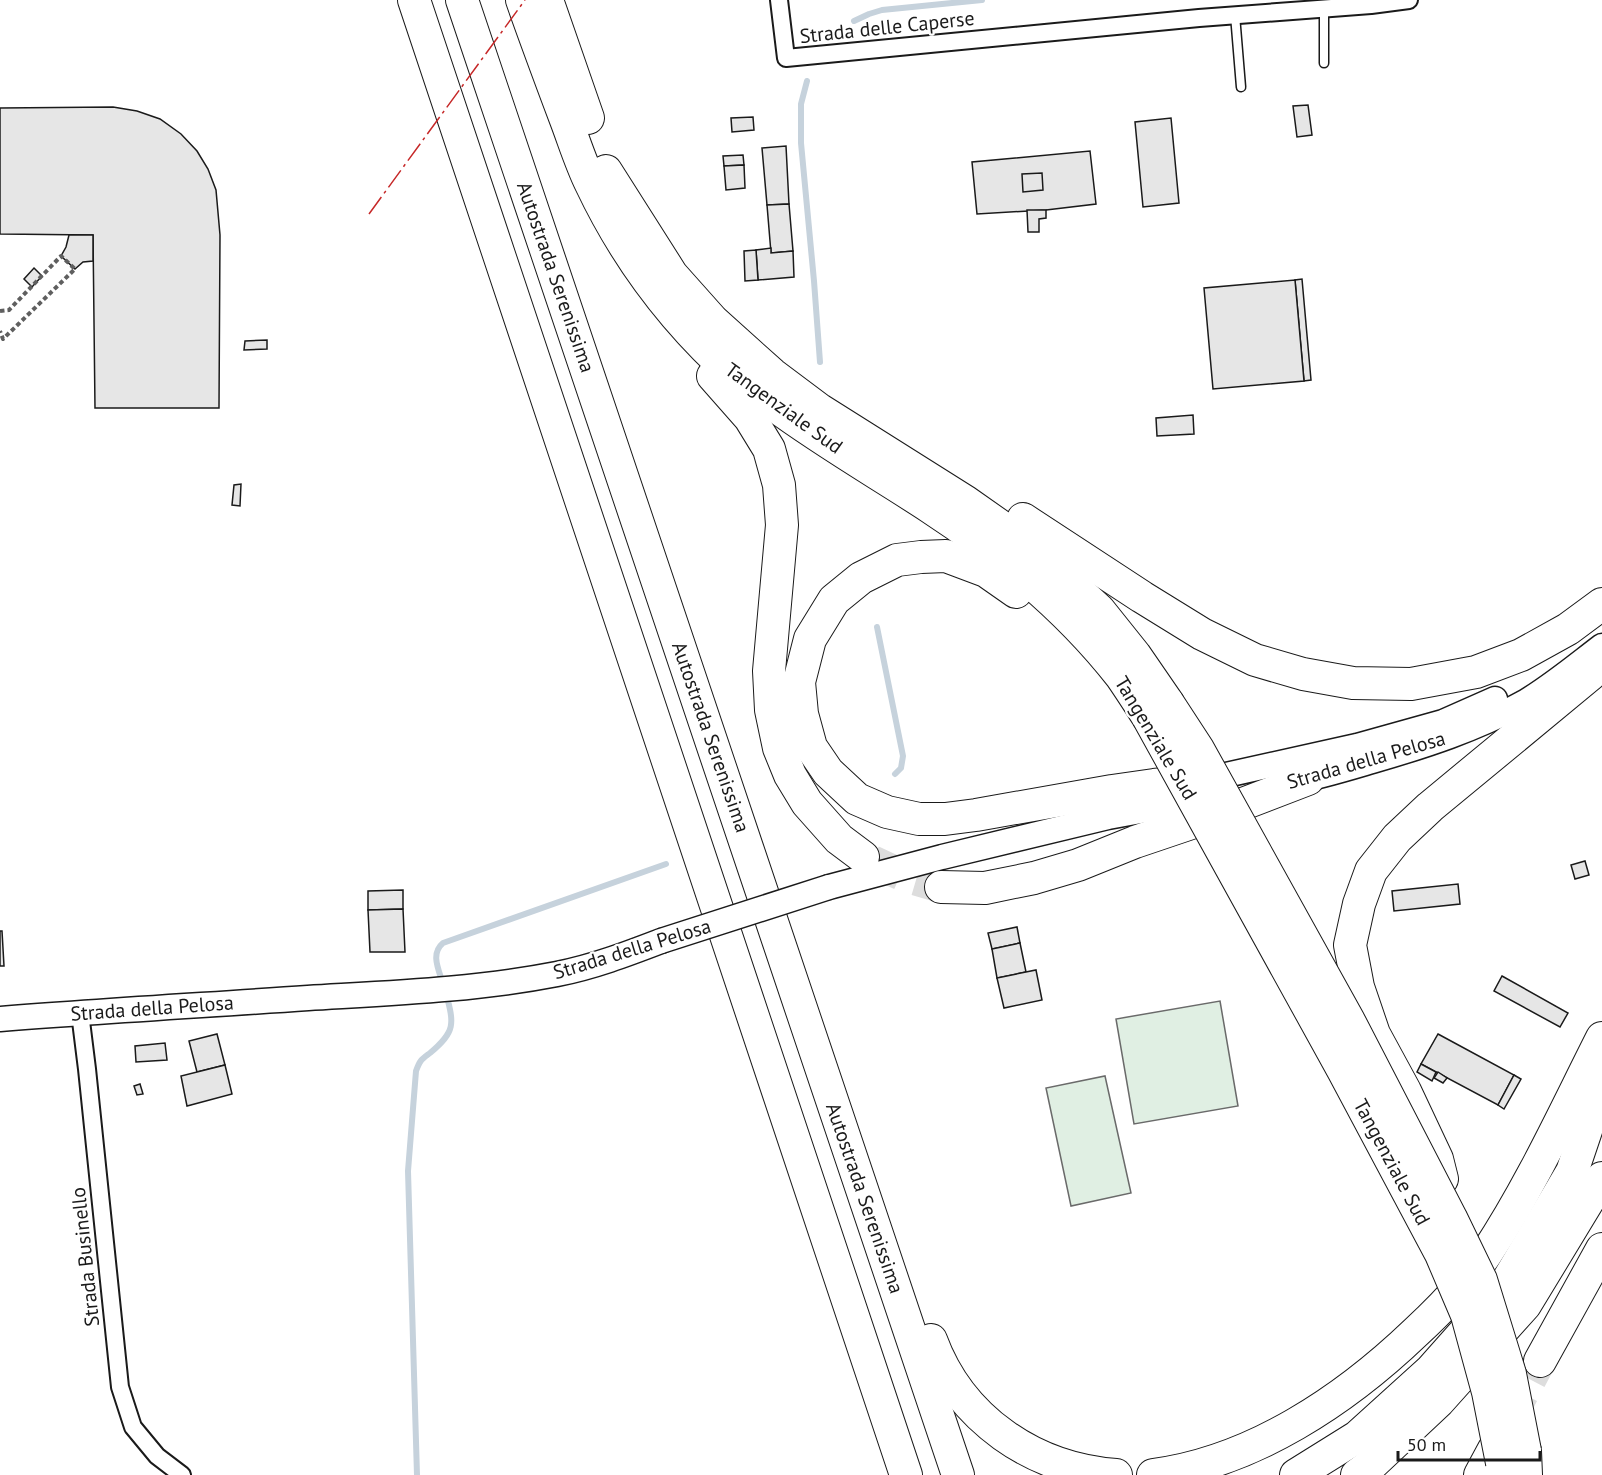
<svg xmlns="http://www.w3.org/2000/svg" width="1602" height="1475" font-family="'PT Sans',sans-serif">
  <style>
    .green { fill: #e0efe3; stroke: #6a6a6a; stroke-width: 1.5 }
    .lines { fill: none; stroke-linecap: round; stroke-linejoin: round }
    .stream { stroke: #c6d2dc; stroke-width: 6 }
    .building { fill: #e6e6e6; stroke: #1a1a1a; stroke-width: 1.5 }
    .highway-tunnel { stroke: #ddd; stroke-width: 32; stroke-dasharray: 32 16; stroke-linecap: butt }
    .lane-casing { stroke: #1a1a1a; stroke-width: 11 }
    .street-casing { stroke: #1a1a1a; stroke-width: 20 }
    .secondary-casing { stroke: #1a1a1a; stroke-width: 27 }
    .highway-casing { stroke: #1a1a1a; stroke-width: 34 }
    .path { stroke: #5f5f5f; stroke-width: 4; stroke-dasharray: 4.5 3; stroke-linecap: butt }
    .lane { stroke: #fff; stroke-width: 8 }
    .street { stroke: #fff; stroke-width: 16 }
    .secondary { stroke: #fff; stroke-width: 24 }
    .highway { stroke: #fff; stroke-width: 32 }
    .secondary-bridge-casing { stroke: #1a1a1a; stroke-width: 27; stroke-linecap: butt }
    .highway-bridge-casing { stroke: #1a1a1a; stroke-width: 34; stroke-linecap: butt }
    .secondary-bridge { stroke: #fff; stroke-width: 24 }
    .highway-bridge { stroke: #fff; stroke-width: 32 }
    .power { stroke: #c62828; stroke-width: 1.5; stroke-dasharray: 21 4.5 3 4.5; stroke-linecap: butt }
    .labels { text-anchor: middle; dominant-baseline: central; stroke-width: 4.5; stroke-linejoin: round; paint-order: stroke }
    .street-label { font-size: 20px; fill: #1a1a1a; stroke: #fff }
  </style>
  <rect width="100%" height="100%" fill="#fff"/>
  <g class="green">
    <path d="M 1220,1001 L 1238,1106 L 1134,1124 L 1116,1019 Z"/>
    <path d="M 1105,1076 L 1131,1193 L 1071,1206 L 1046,1088 Z"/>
  </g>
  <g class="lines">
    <g class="stream">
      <path d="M 854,21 L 869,14 L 882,10 L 982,0"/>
      <path d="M 807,81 L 801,104 L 801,143 L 814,281 L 820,362"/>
      <path d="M 877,627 L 903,756 L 901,768 L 895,774"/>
      <path d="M 443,984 C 439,970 430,954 443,943 L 666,864"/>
      <path d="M 417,1475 L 408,1171 L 416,1071 C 420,1060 421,1060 430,1053 C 456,1031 454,1024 446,993"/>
    </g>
  </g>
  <g class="building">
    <path d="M 1308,105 L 1312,135 L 1297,137 L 1293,106 Z"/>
    <path d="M 113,107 L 137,111 L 160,119 L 181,134 L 197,151 L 208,169 L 216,190 L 220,235 L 219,408 L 95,408 L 93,235 L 0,234 L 0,108 Z"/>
    <path d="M 753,117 L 754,130 L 732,132 L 731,118 Z"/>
    <path d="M 1171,118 L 1179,203 L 1143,207 L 1135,122 Z"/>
    <path d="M 786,146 L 789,204 L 767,205 L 762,148 Z"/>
    <path d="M 1090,151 L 1096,204 L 1046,210 L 977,214 L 972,162 Z"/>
    <path d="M 743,155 L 744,165 L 724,166 L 723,156 Z"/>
    <path d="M 744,165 L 745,188 L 726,190 L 724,166 Z"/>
    <path d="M 1042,173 L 1043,190 L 1023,192 L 1022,174 Z"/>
    <path d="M 789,204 L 793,251 L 771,253 L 767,205 Z"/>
    <path d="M 1027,210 L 1046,210 L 1046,218 L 1039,219 L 1039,232 L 1028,232 Z"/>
    <path d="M 69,235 L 93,235 L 93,261 L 83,262 L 75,269 L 61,256 L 66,247 Z"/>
    <path d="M 771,248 L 771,253 L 793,251 L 794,277 L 758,280 L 756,250 Z"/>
    <path d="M 756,250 L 758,280 L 745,281 L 744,251 Z"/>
    <path d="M 34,268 L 42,276 L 32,287 L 24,279 Z"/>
    <path d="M 1302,279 L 1311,380 L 1304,381 L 1295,280 Z"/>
    <path d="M 1295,280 L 1304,381 L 1213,389 L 1204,288 Z"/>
    <path d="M 267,340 L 267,349 L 244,350 L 245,341 Z"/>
    <path d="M 1193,415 L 1194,434 L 1157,436 L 1156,418 Z"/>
    <path d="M 241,484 L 240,506 L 232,505 L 234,485 Z"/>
    <path d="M 1585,861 L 1589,875 L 1575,879 L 1571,865 Z"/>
    <path d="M 1458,884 L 1460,904 L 1394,911 L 1392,891 Z"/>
    <path d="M 403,890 L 403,909 L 368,910 L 368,891 Z"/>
    <path d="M 403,909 L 405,952 L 370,952 L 368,910 Z"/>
    <path d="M 1017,927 L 1020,943 L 992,949 L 988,933 Z"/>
    <path d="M 0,931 L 2,931 L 4,966 L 0,966 Z"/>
    <path d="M 1020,943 L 1026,972 L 997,978 L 992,949 Z"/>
    <path d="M 1036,970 L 1042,1000 L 1004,1008 L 997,978 Z"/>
    <path d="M 1502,976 L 1568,1013 L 1560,1027 L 1494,991 Z"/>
    <path d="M 217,1034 L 225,1065 L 197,1072 L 189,1041 Z"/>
    <path d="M 1438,1034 L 1514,1075 L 1498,1105 L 1421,1064 Z"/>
    <path d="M 165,1043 L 167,1060 L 136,1062 L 135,1046 Z"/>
    <path d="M 1421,1064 L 1436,1072 L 1432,1081 L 1417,1072 Z"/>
    <path d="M 225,1065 L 232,1094 L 187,1106 L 181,1076 Z"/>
    <path d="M 1438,1072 L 1447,1078 L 1443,1083 L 1434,1078 Z"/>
    <path d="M 1514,1075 L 1521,1079 L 1504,1109 L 1498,1105 Z"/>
    <path d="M 140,1084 L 143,1094 L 137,1095 L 134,1086 Z"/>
  </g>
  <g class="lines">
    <g class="highway-tunnel">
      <path d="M 872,861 L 904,876 L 941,887"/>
      <path d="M 1508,1422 L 1540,1361"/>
    </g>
    <g class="lane-casing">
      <g id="lane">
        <path d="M 1235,15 L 1241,87"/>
        <path d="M 1324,63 L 1324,8"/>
      </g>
    </g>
    <g class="street-casing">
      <g id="street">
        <path d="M 779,0 L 786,58 L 1199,18 L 1371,5 L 1409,0"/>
        <path d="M 80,1013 L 87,1069 L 120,1387 L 133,1427 L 157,1456 L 182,1475"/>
      </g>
    </g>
    <g class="secondary-casing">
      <g id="secondary">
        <path d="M 1199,781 L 1357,746 L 1443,722 L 1495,699"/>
        <path d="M 1292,782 C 1319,777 1345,769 1372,761 C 1424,746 1477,729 1525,702 C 1552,686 1577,665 1602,646"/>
        <path d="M 829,887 L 942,857 L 1108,817 L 1211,798"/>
        <path d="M 0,1019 C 103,1011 206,1005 308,998 C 391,993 475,990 557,974 C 593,967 627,954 661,941"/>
      </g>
    </g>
    <g class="highway-casing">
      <g id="highway">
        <path d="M 414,0 L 906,1475"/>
        <path d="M 462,0 L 958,1475"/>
        <path d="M 522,0 C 536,40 551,80 566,120 C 574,141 581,164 591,184 C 626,258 677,325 738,379 C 749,388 762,396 774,405 C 824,442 878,473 930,507 C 1002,554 1068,608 1121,676 C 1130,689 1139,703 1148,717"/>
        <path d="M 547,0 L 588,118"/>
        <path d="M 606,171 L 672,275 L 713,321 L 772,374 L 820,410 L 966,502 L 1030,547 L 1099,610 L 1135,655 L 1168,703"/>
        <path d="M 713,376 L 750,418 L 769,449 L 779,485 L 782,525 L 769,671 L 771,710 L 779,748 L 790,775 L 807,803 L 839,839 L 863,857"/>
        <path d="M 1023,519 L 1142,597 L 1202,634 L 1255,660 L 1303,674 L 1353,683 L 1411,684 L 1476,672 L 1521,655 L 1568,629 L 1602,604"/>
        <path d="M 1016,592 L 986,571 L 946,556 L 921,557 L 897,560 L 861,578 L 834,600 L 810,639 L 799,682 L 802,714 L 811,747 L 828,772 L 857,799 L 887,812 L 919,819 L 945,819 L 976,815 L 1112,791 L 1154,785 L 1203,780"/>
        <path d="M 941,887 L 985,888 L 1034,878 L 1078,865 L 1135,842 L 1209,817 L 1308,779"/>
        <path d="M 1442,1179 L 1437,1159 L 1405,1091 L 1374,1034 L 1358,987 L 1350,945 L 1359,904 L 1371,871 L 1397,838 L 1430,807 L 1591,674 L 1602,663"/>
        <path d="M 931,1340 C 960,1419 1033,1469 1116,1475"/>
        <path d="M 1540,1361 L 1602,1249"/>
        <path d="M 1525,1451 L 1526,1475"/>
        <path d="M 1153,1475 C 1253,1462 1345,1400 1416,1332 C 1442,1308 1466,1283 1486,1254 C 1531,1186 1565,1111 1602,1038"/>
        <path d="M 1296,1475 L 1357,1437 L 1431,1370 L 1502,1290 L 1572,1172 L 1602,1083"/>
        <path d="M 1357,1475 L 1373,1463 L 1439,1401 L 1525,1305 L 1602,1178"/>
        <path d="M 1480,1475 L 1494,1449"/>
      </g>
    </g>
    <path class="path" d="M 0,311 L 9,310 L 61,256 L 75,269 L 3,339 L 0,331"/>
    <use href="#lane" class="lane"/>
    <use href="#street" class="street"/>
    <use href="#secondary" class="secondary"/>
    <use href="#highway" class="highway"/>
    <g class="secondary-bridge-casing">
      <path id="secondary-bridge" d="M 661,941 L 829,887"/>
    </g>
    <g class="highway-bridge-casing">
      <g id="highway-bridge">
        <path d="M 1168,703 L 1198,749 L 1349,1021 L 1451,1218 L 1481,1280 L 1510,1374 L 1525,1451"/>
        <path d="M 1148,717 L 1343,1070 L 1441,1254 L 1467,1315 L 1488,1392 L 1502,1463"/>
      </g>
    </g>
    <use href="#secondary-bridge" class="secondary-bridge"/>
    <use href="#highway-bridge" class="highway-bridge"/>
    <path class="power" d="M 369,214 L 525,0"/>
  </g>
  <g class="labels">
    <g class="street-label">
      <text transform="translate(887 27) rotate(-6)">Strada delle Caperse</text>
      <text transform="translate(556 277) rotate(71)">Autostrada Serenissima</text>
      <text transform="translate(784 408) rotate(36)">Tangenziale Sud</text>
      <text transform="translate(711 737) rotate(71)">Autostrada Serenissima</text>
      <text transform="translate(1156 738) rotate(59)">Tangenziale Sud</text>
      <text transform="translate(1366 760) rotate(-16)">Strada della Pelosa</text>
      <text transform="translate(632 949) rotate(-17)">Strada della Pelosa</text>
      <text transform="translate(152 1008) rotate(-4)">Strada della Pelosa</text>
      <text transform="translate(1392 1162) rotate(62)">Tangenziale Sud</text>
      <text transform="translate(865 1198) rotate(71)">Autostrada Serenissima</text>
      <text transform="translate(85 1257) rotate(-96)">Strada Businello</text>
    </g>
  </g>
  <path d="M1398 1451v9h142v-9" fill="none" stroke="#1a1a1a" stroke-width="3"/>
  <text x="1407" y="1451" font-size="18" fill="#1a1a1a" stroke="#ffffff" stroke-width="4.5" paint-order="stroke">50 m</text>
</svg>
